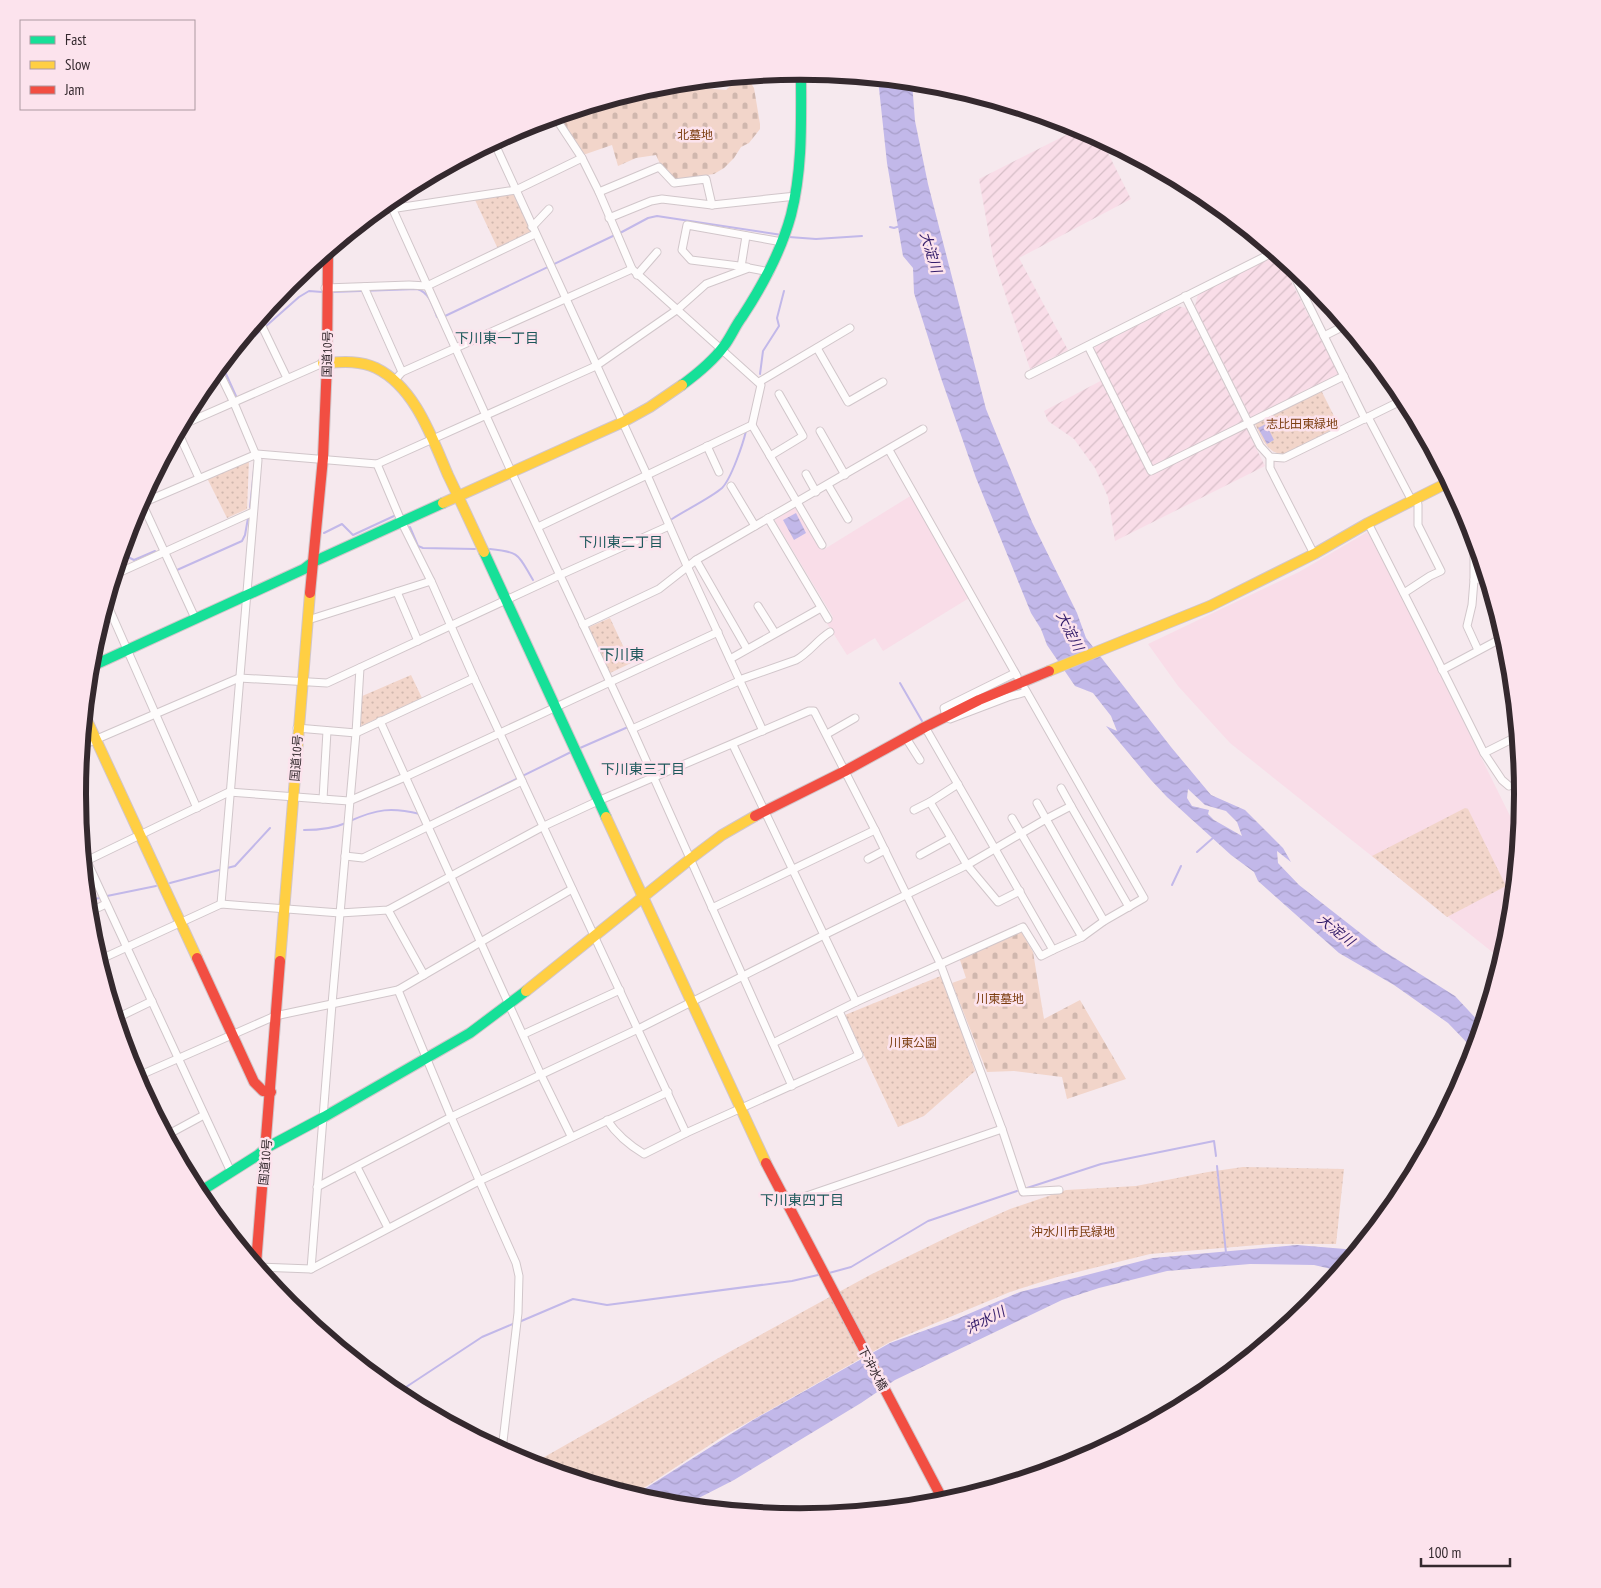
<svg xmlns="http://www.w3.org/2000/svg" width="1601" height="1588" font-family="'PT Sans Narrow','Noto Sans JP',sans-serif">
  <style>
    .built { fill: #f9dde8 }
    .industrial { fill: url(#industrial-furrows) }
    .cemetery { fill: url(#cemetery-stones) }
    .park { fill: url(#park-dots) }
    .water { fill: url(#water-waves); fill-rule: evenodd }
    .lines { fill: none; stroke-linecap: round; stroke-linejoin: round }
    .stream { stroke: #c2b8e9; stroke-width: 2 }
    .street-casing { stroke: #d1c6ca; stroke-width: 9 }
    .fast-casing { stroke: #d1c6ca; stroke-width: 12 }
    .slow-casing { stroke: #d1c6ca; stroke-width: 12 }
    .jam-casing { stroke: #d1c6ca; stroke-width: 12 }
    .street { stroke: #fefcfc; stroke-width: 7 }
    .fast { stroke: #16e098; stroke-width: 10 }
    .slow { stroke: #ffcf43; stroke-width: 10 }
    .jam { stroke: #f24e42; stroke-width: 10 }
    .labels { text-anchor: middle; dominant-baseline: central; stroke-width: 5; stroke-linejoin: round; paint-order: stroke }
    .park-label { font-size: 12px; fill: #7c3e11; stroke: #fce3ed }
    .street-label { font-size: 12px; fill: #34292e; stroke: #fce3ed }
    .water-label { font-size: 14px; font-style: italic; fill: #331c6a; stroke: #fce3ed }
    .neighbourhood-label { font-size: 14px; fill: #1d585b; stroke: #fce3ed }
    .quarter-label { font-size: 15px; fill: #1d585b; stroke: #fce3ed }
    .rim { fill: none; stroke: #34292e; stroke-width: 6 }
  </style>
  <defs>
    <pattern id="industrial-furrows" width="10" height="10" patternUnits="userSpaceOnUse" patternTransform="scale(1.25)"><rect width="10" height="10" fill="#f9dde8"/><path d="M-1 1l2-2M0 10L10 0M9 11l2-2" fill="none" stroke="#d6bec7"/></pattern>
    <pattern id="cemetery-stones" width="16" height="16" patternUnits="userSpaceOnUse" patternTransform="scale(1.25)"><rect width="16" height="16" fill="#f2d5ca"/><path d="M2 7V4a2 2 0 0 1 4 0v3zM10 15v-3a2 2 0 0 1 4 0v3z" fill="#d0b7ae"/></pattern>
    <pattern id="park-dots" width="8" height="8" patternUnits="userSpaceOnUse" patternTransform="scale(1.25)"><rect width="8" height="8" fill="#f2d5ca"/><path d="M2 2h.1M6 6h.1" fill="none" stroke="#d0b7ae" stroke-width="1.8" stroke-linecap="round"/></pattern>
    <pattern id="water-waves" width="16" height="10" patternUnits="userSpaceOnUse" patternTransform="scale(1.25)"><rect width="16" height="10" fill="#c2b8e9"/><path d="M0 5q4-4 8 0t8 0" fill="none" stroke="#a79ec8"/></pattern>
  </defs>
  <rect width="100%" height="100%" fill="#f6e9ee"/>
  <g class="built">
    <path d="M 912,495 L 969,598 L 883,651 L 875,638 L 847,655 L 826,622 L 833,617 L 775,521 L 776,518 L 794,506 L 797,506 L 823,550 Z"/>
    <path d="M 1369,531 L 1519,834 L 1512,907 L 1496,955 L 1230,743 L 1178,686 L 1148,644 L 1299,572 Z"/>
  </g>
  <g class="industrial">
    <path d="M 1080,128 L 1101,139 L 1131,199 L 1019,258 L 1068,350 L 1030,369 L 993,257 L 979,179 Z"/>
    <path d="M 1277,254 L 1338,373 L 1337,376 L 1251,418 L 1195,306 L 1198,294 Z"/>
    <path d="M 1177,306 L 1186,308 L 1265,466 L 1115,541 L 1108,497 L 1095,468 L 1074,439 L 1048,421 L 1044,411 L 1106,378 L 1094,352 L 1095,346 Z"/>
  </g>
  <g class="cemetery">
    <path d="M 740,77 L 747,77 L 754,88 L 760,124 L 760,129 L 749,143 L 741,147 L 734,158 L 724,168 L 714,174 L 674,180 L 661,166 L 656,155 L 636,158 L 618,166 L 612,145 L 583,155 L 557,116 L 660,85 L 689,82 L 698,90 L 702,88 L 726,90 Z"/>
    <path d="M 1021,931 L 1033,952 L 1044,1019 L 1080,1000 L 1126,1079 L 1067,1099 L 1062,1077 L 1014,1071 L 987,1072 L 952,983 L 966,978 L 960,960 Z"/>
  </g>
  <g class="park">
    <path d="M 512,194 L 515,196 L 532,231 L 530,233 L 498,249 L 475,200 Z"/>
    <path d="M 1321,390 L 1339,426 L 1286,454 C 1267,455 1262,438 1255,424 Z"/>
    <path d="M 249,460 L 247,509 L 227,518 L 207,478 Z"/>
    <path d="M 610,618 L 631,663 L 608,674 L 587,628 Z"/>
    <path d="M 411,675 L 422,698 L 361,726 L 357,725 L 360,697 Z"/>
    <path d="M 1465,808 L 1468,809 L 1506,886 L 1447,917 L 1372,856 Z"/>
    <path d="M 943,975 L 975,1071 L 924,1116 L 898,1127 L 845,1015 Z"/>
    <path d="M 1243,1167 L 1344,1169 L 1336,1244 L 1270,1244 L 1150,1254 L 1057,1277 L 1010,1292 L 890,1342 L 722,1437 L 633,1495 L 532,1464 L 731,1351 L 870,1275 L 956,1233 L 1010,1209 L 1066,1190 L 1136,1186 L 1208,1172 Z"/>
  </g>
  <g class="water">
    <path d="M 878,79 L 912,82 L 915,121 L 928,184 L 986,409 L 1032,522 L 1077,613 L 1086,638 L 1171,747 L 1211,795 L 1245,810 L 1283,848 L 1291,862 L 1277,851 L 1278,863 L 1299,885 L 1382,950 L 1455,996 L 1482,1025 L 1474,1050 L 1448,1023 L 1394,985 L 1339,953 L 1258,881 L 1254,872 L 1231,855 L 1167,797 L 1151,780 L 1106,726 L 1117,731 L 1111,716 L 1093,693 L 1075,686 L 1047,645 L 1041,629 L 1031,613 L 976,478 L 941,378 L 914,293 L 913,268 L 903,256 L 887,163 ZM 1188,789 L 1205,805 L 1226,811 L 1237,822 L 1242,836 L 1214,820 L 1208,814 L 1209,810 L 1192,806 L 1187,798 Z"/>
    <path d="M 1266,424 L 1274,440 L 1267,444 L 1258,428 Z"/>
    <path d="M 796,513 L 806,533 L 794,540 L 783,520 Z"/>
    <path d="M 1297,1245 L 1357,1250 L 1340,1271 L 1314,1265 L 1250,1264 L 1167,1271 L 1099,1288 L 1062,1300 L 895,1380 L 861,1403 L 734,1480 L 685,1505 L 659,1503 L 635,1495 L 753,1420 L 890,1343 L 959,1318 L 1020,1292 L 1153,1258 Z"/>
  </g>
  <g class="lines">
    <g class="stream">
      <path d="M 890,227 L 894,228 L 900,226"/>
      <path d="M 620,233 L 648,218 L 657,216 L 782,235"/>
      <path d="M 789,237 L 816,239 L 862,236"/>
      <path d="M 332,292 L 417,289 C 429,292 433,306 437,317 L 439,317"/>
      <path d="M 443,317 L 615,235"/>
      <path d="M 265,327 L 299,297 L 309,291 L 322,292"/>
      <path d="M 222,365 L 261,330"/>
      <path d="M 222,365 L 236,396"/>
      <path d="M 760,374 L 763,351 L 779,326 L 777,318 L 784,291"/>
      <path d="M 250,507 L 254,470"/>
      <path d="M 672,519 C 684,511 712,497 722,488 C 731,479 743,444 746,431"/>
      <path d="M 410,527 L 418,546 L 423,548 L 475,549"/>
      <path d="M 324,533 L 342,524 L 353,535 L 394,516"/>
      <path d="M 490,549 C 521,552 518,555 533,580"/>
      <path d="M 122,554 L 134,560 L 155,551"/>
      <path d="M 177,570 L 242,541 L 245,535 L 248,518"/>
      <path d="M 900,683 L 922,721"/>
      <path d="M 580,748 L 628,727"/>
      <path d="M 456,809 L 573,751"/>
      <path d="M 350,821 C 377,809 391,807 420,814"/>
      <path d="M 304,830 C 319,830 332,829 346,823"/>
      <path d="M 1197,852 L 1214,837"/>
      <path d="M 227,868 L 235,866 L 270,828"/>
      <path d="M 170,883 L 219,870"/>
      <path d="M 1172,885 L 1181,866"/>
      <path d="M 107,896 L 156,886"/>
      <path d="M 88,900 L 100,898"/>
      <path d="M 1217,1166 L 1226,1253"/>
      <path d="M 1027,1188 L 1101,1164 L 1214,1141 L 1216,1156"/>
      <path d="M 829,1273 L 851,1267 L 928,1221 L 1017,1191"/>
      <path d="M 519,1322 L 573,1299 L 607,1305 L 792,1281 L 818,1275"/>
      <path d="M 397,1393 L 482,1337 L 515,1323"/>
    </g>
    <g class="street-casing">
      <g id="street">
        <path d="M 555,117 L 582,158 L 599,192 L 632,269 L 761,385 L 752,425 L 822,545"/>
        <path d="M 494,142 L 647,475 L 687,566 L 763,731"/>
        <path d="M 599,192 L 659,167 L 674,183 L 706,179 L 712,205"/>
        <path d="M 389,201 L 511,471 L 632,729 L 792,1086"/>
        <path d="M 377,211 L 516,190 L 582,158"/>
        <path d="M 609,218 L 651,201 L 662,199 L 712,205 L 796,196"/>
        <path d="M 532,227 L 549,209"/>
        <path d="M 1288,263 L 1365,419"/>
        <path d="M 741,267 L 746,236"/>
        <path d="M 747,267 L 691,260 L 682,250 L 687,225 L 782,242"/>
        <path d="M 637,275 L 657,252"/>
        <path d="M 364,287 L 402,372"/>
        <path d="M 325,288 L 409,285 L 427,286 L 535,234"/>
        <path d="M 1185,296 L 1260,446 L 1270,457 L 1284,458 L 1405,399"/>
        <path d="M 259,320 L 287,378"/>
        <path d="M 1324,336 L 1346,325"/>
        <path d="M 1088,346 L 1151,471 L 1344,376"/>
        <path d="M 817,348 L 848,402 L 883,382"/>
        <path d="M 218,370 L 234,403 L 258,460 L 221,904"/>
        <path d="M 1029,375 L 1274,252"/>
        <path d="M 395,380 L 402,372 L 632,269"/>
        <path d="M 759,382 L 850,328"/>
        <path d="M 1368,417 L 1412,501"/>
        <path d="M 182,425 L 323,363"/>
        <path d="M 820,431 L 845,475"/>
        <path d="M 178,432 L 199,478"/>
        <path d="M 707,446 L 719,472"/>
        <path d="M 889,450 L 1017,676"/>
        <path d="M 770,456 L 803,436 L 779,394"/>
        <path d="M 1270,457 L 1270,468 L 1314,554"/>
        <path d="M 377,464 L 402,523 L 431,581 L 474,678 L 686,1133"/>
        <path d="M 806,474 L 816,492"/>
        <path d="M 828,485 L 848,519"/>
        <path d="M 731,486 L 755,526"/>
        <path d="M 141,501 L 195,618"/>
        <path d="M 140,504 L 257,454 L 377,464 L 596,366 L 678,309 L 706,284 L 749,268 L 770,272"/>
        <path d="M 768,518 L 828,619"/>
        <path d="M 1368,523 L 1422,629 L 1484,753 L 1518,736"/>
        <path d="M 538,527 L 752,425"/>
        <path d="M 1474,538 L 1474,580 L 1472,605 L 1467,626 L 1478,650"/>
        <path d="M 696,560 L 747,649"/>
        <path d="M 116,574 L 253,512"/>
        <path d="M 1474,580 L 1486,577"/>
        <path d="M 397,592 L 418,641"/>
        <path d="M 1404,593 L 1430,576 L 1441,571 L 1418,525 L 1418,505 L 1417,499"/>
        <path d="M 107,604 L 197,808"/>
        <path d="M 758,606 L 775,633"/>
        <path d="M 308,620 L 431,581"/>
        <path d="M 583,625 L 659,589 L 696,560 L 923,429"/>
        <path d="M 730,659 L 821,608"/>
        <path d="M 1442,670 L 1504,637"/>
        <path d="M 739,680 L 796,660 C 809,653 817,640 830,632"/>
        <path d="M 946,717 L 944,708 L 1015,673"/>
        <path d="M 950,719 L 1008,697 L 1026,692"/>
        <path d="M 380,721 L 541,1075 L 571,1136"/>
        <path d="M 925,727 L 1053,950 L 1082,937 L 1104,921 L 1144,898 L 1025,689"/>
        <path d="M 297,728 L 356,733 L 474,678"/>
        <path d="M 632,729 L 739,681"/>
        <path d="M 827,734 L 855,718"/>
        <path d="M 906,738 L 920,760"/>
        <path d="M 83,745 L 239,678 L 327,683 L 560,575 L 669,526"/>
        <path d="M 733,745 L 856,1002"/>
        <path d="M 1484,753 L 1502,780 L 1509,786"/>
        <path d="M 958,784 L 930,802 L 967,865 L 998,902 L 1020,891"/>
        <path d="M 1061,788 L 1071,806"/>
        <path d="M 323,799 L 327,731"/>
        <path d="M 1037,803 L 1046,819 L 1071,806 L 1129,907"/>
        <path d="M 914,810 L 930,802"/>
        <path d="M 1012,818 L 1082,937"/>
        <path d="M 84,855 L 231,1172"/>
        <path d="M 920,855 L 951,838"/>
        <path d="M 345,856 L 363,858 L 522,781"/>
        <path d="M 868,859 L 885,850"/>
        <path d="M 84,862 L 229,792 L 349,801 L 405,777 L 718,632"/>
        <path d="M 712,908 L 875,830"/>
        <path d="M 388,910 L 424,975"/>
        <path d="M 89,912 L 106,904"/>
        <path d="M 99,960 L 221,904 L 340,913 L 388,910 L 544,826 L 598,801 L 809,711 L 814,711 L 875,830 L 940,963 L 1002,1129 L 1023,1192 L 1059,1190"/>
        <path d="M 398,990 L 451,1117 L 516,1263 L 519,1276 L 518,1313 L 502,1450"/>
        <path d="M 117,1018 L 152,1001"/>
        <path d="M 524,1034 L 620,990"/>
        <path d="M 773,1043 L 856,1002 L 1023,927 L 1041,956 L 1053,950"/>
        <path d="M 136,1077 L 275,1016 L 398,990 L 572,889"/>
        <path d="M 607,1120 C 617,1135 629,1145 644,1154 L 686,1133 L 859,1055 L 839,1011"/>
        <path d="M 167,1135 L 204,1115"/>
        <path d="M 357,1167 L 388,1228"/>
        <path d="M 317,1187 L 451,1117 L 638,1029 L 824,935 L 967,865 L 1046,819 L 1104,921"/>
        <path d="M 786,1203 L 1002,1129"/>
        <path d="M 258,1267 L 311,1269 L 479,1181 L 668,1092"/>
        <path d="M 311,1269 L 332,1004 L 356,733 L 360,668"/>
      </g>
    </g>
    <g class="fast-casing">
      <g id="fast">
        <path d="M 682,385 C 697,374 713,361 724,346 C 731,337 735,326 742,317 C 763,285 781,252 791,215 C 803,168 801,119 801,71"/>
        <path d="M 484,552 L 606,817"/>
        <path d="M 90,667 L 304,569 L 313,562 L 443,503"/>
        <path d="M 198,1193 L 258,1155 L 266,1148 L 324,1117 L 470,1033 L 526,991"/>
      </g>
    </g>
    <g class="slow-casing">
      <g id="slow">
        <path d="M 323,363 C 341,362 359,360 376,368 C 415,387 432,438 448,475 C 460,500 472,526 484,552"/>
        <path d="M 443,503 L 623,422 L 650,407 L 682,385"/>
        <path d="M 1049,671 L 1210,606 L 1314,554 L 1368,523 L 1449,482"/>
        <path d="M 85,716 L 197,958"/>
        <path d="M 606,817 L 766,1163"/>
        <path d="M 280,961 L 310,593"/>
        <path d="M 526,991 L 689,860 L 722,835 L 755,816"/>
      </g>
    </g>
    <g class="jam-casing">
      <g id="jam">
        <path d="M 310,593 L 323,458 L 327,363 L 328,251"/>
        <path d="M 755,816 L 845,771 L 925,727 L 979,700 L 1049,671"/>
        <path d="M 197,958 L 254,1082 L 263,1091 L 271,1092"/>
        <path d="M 766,1163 L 944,1502"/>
        <path d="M 256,1264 L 280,961"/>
      </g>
    </g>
    <use href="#street" class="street"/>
    <use href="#fast" class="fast"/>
    <use href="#slow" class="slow"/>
    <use href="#jam" class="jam"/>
  </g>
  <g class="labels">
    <g class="park-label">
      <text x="695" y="134">北墓地</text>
      <text x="1302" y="423">志比田東緑地</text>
      <text x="1000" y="998">川東墓地</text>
      <text x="913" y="1042">川東公園</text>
      <text x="1073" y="1231">沖水川市民緑地</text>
    </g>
    <g class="street-label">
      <text transform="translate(327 354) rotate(-89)">国道10号</text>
      <text transform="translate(296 758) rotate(-86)">国道10号</text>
      <text transform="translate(265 1162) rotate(-85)">国道10号</text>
      <text transform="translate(873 1368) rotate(62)">下沖水橋</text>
    </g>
    <g class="water-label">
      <text transform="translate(931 252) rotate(73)">大淀川</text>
      <text transform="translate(1070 631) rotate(63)">大淀川</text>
      <text transform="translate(1336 930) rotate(38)">大淀川</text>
      <text transform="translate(985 1320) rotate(-27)">沖水川</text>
    </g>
    <g class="neighbourhood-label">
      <text x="497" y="338">下川東一丁目</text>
      <text x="621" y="542">下川東二丁目</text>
      <text x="643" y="769">下川東三丁目</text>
      <text x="802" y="1200">下川東四丁目</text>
    </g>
    <g class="quarter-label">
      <text x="622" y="654">下川東</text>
    </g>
  </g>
  <path d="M0 0H1601V1588H0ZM86 794a714 714 0 1 1 1428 0a714 714 0 1 1-1428 0Z" fill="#fce3ed" fill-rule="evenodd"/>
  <path class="rim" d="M86 794a714 714 0 1 1 1428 0a714 714 0 1 1-1428 0Z"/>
  <rect x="20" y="20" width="175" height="90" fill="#fce3ed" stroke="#ac99a1"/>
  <rect x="30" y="36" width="25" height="8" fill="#16e098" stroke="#ac99a1"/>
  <text x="65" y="45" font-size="15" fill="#34292e">Fast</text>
  <rect x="30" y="61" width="25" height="8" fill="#ffcf43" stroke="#ac99a1"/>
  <text x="65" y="70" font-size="15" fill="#34292e">Slow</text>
  <rect x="30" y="86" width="25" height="8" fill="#f24e42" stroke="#ac99a1"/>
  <text x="65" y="95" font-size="15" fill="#34292e">Jam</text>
  <path d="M1421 1558v8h89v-8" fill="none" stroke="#34292e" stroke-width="2.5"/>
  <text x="1428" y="1558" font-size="15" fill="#34292e" stroke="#fce3ed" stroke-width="4" paint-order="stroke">100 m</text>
</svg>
